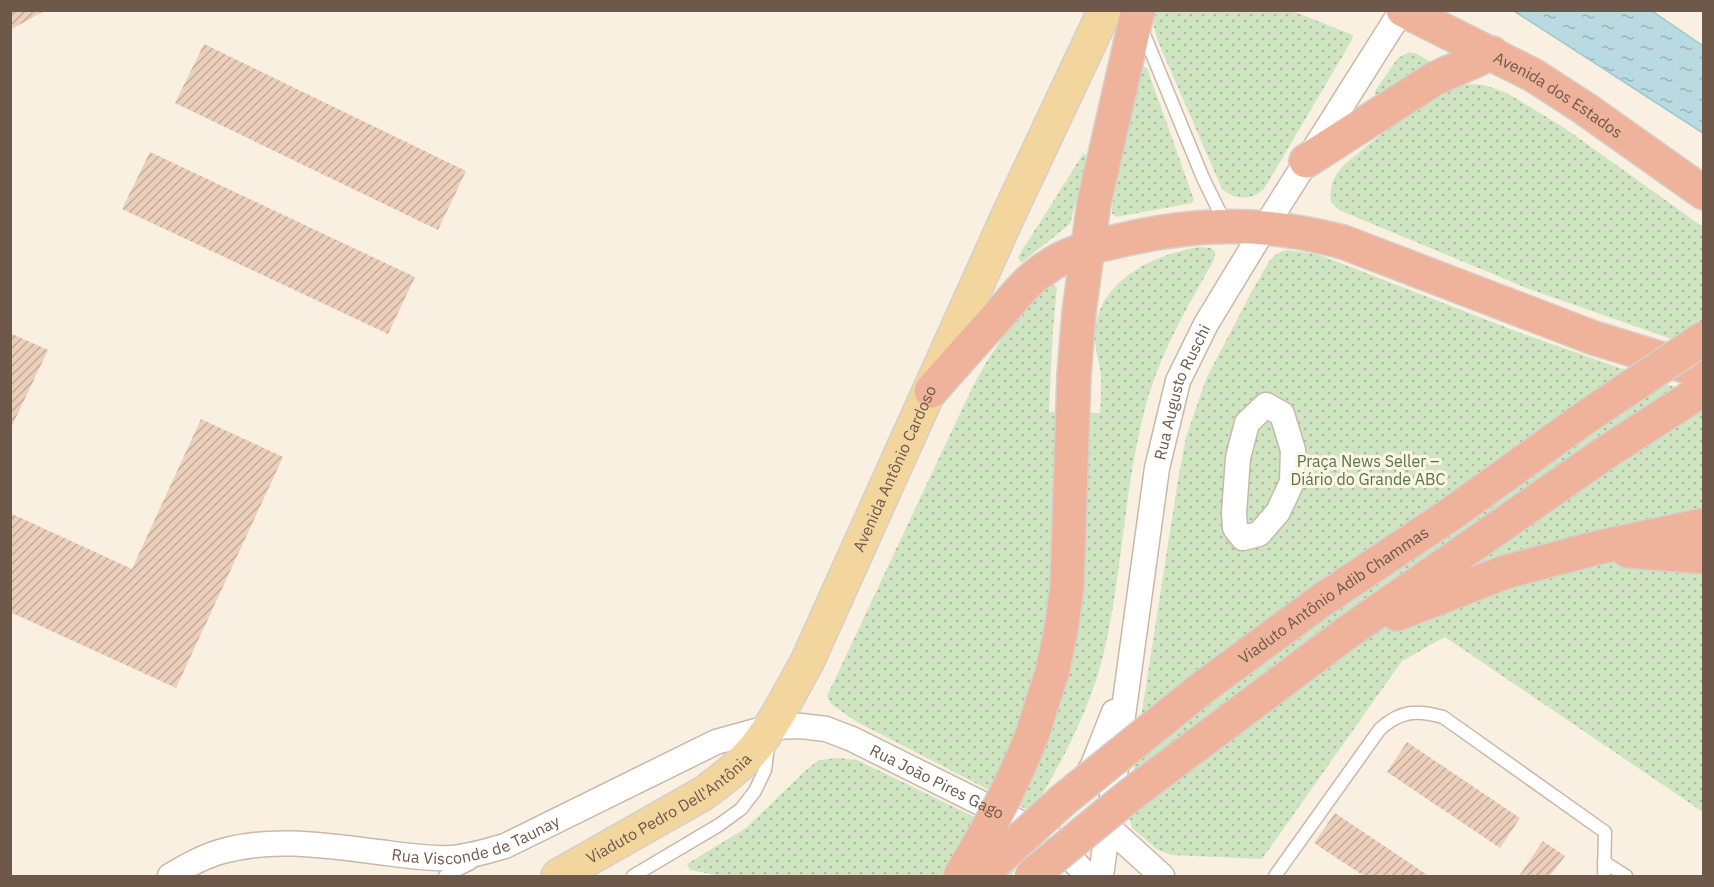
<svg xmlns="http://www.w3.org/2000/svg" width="1714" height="887" font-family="'IBM Plex Sans',sans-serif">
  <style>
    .park { fill: url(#park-dots) }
    .water { fill: url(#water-ripples); stroke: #9fc8d1; stroke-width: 1.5 }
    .building { fill: url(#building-hatch) }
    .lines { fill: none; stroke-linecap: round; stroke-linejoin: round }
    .lane-casing { stroke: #c8b8a9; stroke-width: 15 }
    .street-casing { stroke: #c8b8a9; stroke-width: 27 }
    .primary-casing { stroke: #d6d0cc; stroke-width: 36 }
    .highway-casing { stroke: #d6d0cc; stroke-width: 36 }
    .lane { stroke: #fff; stroke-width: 12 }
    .street { stroke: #fff; stroke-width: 24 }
    .primary { stroke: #f3d59e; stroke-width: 33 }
    .highway { stroke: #efb39c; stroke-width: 33 }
    .highway-bridge-casing { stroke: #d6d0cc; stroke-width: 36; stroke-linecap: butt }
    .highway-bridge { stroke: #efb39c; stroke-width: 33 }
    .labels { text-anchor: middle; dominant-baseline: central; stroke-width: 6; stroke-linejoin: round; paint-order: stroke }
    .street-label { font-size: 16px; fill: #6e584a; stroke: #fdf4e6 }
    .park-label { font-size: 16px; fill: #547946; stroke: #fdf4e6 }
  </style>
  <defs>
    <pattern id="park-dots" width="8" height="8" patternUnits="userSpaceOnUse" patternTransform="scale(1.5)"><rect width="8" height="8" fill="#cfe5c1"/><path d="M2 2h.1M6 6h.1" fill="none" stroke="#acbc9f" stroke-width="1.8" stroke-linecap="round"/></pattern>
    <pattern id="water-ripples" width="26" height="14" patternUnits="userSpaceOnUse" patternTransform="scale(1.5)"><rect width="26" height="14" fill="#b8dae0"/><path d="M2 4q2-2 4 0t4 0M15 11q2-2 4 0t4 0" fill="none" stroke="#9ab4b8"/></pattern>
    <pattern id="building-hatch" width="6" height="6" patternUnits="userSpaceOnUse" patternTransform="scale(1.5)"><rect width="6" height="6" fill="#eccfbb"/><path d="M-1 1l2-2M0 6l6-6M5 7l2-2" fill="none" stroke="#c3ab9a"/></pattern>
  </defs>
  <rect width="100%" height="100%" fill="#f9f0e1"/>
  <g class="park">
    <path d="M 1153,11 L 1292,11 L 1353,35 L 1352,40 L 1264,189 C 1251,201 1235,200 1222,189 L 1157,39 L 1154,27 Z"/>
    <path d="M 1409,52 L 1415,53 L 1431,62 L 1430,65 L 1379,95 L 1375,95 L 1375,91 L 1398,58 Z"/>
    <path d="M 1142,66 L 1147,68 L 1194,200 L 1192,203 L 1116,217 L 1112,213 L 1112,206 L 1139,69 Z"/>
    <path d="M 1469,84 L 1484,85 L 1507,93 L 1566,129 L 1703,227 L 1703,350 L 1529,289 L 1339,210 L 1331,202 C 1329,185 1334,175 1346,163 C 1376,140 1432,87 1469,84 Z"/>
    <path d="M 1083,154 L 1086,155 L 1087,159 L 1070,224 L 1021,263 L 1018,257 Z"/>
    <path d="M 1200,247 L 1211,248 L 1215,252 L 1214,260 C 1190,302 1165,345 1150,391 C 1124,476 1124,566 1104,652 C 1091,706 1066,754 1038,802 L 1031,809 L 1026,809 L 857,722 L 831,704 L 827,696 L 971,390 C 994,347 1014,316 1051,284 L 1057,287 L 1053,329 L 1049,412 L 1100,413 C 1101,401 1101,388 1101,376 C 1100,364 1095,351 1095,339 C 1094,282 1151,255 1200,247 Z"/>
    <path d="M 1287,250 L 1317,254 L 1523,334 L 1703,397 L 1703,812 L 1445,637 L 1402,661 L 1262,859 L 1172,855 L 1158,850 L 1132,828 L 1129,816 L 1136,750 L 1178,480 L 1186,437 L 1206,379 L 1252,291 L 1270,260 L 1278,253 Z"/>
    <path d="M 838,758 L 857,760 L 1022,840 L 1026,851 L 1011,876 L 722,876 L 690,870 L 687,864 L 746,828 L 806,770 L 819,760 Z"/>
  </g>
  <path class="water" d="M 1514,11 L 1652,11 L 1703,46 L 1703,133 Z"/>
  <g class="building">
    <path d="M 10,10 L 46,10 L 10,30 Z"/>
    <path d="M 204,44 L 466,171 L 438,230 L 175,103 Z"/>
    <path d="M 150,152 L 415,277 L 388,334 L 122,209 Z"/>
    <path d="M 10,333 L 48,350 L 10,430 Z"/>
    <path d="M 201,419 L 283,457 L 176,688 L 10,612 L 10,513 L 132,569 Z"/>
    <path d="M 1407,742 L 1520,818 L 1500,848 L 1387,772 Z"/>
    <path d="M 1335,813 L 1429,876 L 1364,876 L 1314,843 Z"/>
    <path d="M 1543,841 L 1565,856 L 1550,876 L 1519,876 Z"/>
  </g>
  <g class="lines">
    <g class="lane-casing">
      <g id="lane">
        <path d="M 1141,27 L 1203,178 L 1225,223"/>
        <path d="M 1604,862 L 1626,876"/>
        <path d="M 445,876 L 471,863"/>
        <path d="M 633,876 L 719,825 L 741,809 L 755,791 L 765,770 L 768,746"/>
        <path d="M 1275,876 L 1380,729 C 1401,710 1417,710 1443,717 L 1605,832 L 1604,876"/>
      </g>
    </g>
    <g class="street-casing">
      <g id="street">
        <path d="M 1266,405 L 1282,414 L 1293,450 L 1292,482 L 1278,512 L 1259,534 L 1243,538 L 1235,528 L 1234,513 L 1238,458 L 1247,423 Z"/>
        <path d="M 1085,779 L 1093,765 L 1114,712"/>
        <path d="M 1108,827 L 1162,876"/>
        <path id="s1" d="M 170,876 C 186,866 204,856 223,851 C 276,836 334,847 387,853 C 408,856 430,859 451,858 C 469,857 487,851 505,846 L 716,742 L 770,727 L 801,726 L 826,729 L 852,739 L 1051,838 L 1088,876"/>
        <path id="s2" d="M 1101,876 L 1157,468 L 1178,381 L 1206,324 L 1265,227 L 1402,10"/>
      </g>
    </g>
    <g class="primary-casing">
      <g id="primary">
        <path id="s3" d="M 558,876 L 704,793 C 719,782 734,771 747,757 C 772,730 789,694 807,662 L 1008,216 L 1105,10"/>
      </g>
    </g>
    <g class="highway-casing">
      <g id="highway">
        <path id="s4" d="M 1403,10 L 1533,75 L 1584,108 L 1704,193"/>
        <path d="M 1306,161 L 1434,79 L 1492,53"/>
        <path d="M 931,391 C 953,366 975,341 998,316 C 1013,299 1027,280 1046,268 C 1068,252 1092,247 1118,241 C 1196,222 1265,221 1343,242 L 1594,338 L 1704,372"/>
        <path d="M 1628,551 L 1704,557"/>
        <path d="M 1397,614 L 1505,572 L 1596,548 L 1704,525"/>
        <path d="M 1345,634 L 1608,451 L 1704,389"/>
        <path d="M 1052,673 L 1061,630 L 1067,587 L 1074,375 L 1079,312 L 1094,203 L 1138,10"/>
      </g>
    </g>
    <use href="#lane" class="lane"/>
    <use href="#street" class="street"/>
    <use href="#primary" class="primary"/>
    <use href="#highway" class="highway"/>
    <g class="highway-bridge-casing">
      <g id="highway-bridge">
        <path d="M 960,876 C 988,831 1013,784 1032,735 C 1039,714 1045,693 1052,673"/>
        <path id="s5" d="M 980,876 L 1063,800 L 1206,685 L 1322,600 L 1451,514 L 1586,417 L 1704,338"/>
        <path d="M 1031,876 L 1130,795 L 1345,634"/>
      </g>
    </g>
    <use href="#highway-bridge" class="highway-bridge"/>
  </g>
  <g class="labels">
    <g class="street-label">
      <text stroke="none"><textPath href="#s4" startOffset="177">Avenida dos Estados</textPath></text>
      <text stroke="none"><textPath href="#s2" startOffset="492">Rua Augusto Ruschi</textPath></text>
      <text stroke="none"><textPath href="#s3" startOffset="549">Avenida Antônio Cardoso</textPath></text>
      <text stroke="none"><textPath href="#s5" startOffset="452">Viaduto Antônio Adib Chammas</textPath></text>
      <text stroke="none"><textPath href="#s1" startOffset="814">Rua João Pires Gago</textPath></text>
      <text stroke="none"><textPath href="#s3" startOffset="130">Viaduto Pedro Dell'Antônia</textPath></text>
      <text stroke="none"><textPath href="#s1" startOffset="316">Rua Visconde de Taunay</textPath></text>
    </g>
    <g class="park-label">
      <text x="1368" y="461">Praça News Seller –<tspan x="1368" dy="18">Diário do Grande ABC</tspan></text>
    </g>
  </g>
  <rect width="1714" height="887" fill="none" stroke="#6e584a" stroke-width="24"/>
</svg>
